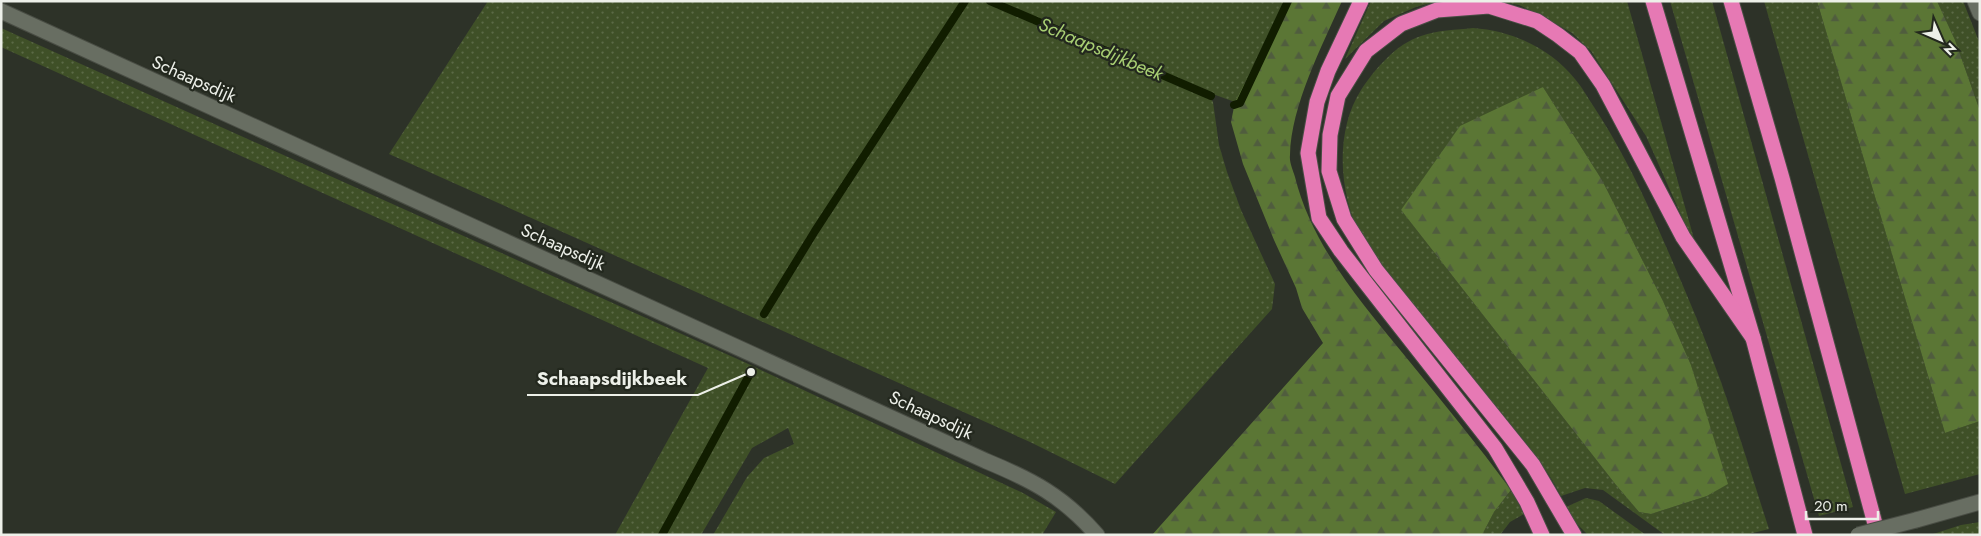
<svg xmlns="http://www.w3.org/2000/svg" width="1981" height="536" font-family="Jost,sans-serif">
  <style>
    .green { fill: url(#green-dots); fill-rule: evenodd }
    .forest { fill: url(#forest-firs) }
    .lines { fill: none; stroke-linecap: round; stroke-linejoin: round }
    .stream { stroke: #111d00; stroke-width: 8 }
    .minor-casing { stroke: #494d44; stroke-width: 17 }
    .tertiary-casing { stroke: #494d44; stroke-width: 17 }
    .motorway-casing { stroke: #494d44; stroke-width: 17 }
    .minor { stroke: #686e62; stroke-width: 15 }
    .tertiary { stroke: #686e62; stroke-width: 15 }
    .motorway { stroke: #e679b4; stroke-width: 15 }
    .tertiary-bridge-casing { stroke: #494d44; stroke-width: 17; stroke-linecap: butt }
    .tertiary-bridge { stroke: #686e62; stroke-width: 15 }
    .labels { text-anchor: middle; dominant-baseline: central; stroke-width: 4.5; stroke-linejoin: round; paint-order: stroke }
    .street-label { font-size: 18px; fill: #edf0e9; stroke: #23281e }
    .water-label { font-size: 19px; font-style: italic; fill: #a8cf73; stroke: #23281e }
    .leader { fill: none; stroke: #edf0e9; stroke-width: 2 }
    .callout-dot { fill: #edf0e9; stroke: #23281e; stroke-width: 2 }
    .callout-label { font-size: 19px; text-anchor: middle; font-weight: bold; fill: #edf0e9; stroke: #23281e; stroke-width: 4.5; stroke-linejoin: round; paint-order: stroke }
  </style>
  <defs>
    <pattern id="green-dots" width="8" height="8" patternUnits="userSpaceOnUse" patternTransform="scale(1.25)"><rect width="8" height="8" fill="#3f5027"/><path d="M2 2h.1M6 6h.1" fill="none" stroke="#5b6a46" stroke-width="1.8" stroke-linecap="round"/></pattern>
    <pattern id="forest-firs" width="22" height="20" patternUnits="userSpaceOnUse" patternTransform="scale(1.25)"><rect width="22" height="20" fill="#5b7635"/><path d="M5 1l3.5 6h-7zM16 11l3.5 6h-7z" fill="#505d3e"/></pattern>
  </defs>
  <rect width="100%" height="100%" fill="#2d3228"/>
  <g class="green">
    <path d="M 488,1 L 1286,1 L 1235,102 L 1207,92 L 1213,102 L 1219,145 L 1227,172 L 1241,210 L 1275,284 L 1272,309 L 1115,484 L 1030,442 L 389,154 Z"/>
    <path d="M 1371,1 L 1438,1 L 1416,7 L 1384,21 L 1345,59 Z"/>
    <path d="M 1497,1 L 1627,1 L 1698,253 L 1646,136 L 1591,51 L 1572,33 L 1546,18 L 1519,5 Z"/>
    <path d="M 1670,1 L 1712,1 L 1853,507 L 1819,516 Z"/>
    <path d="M 1764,1 L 1817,1 L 1945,433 L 1980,421 L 1980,474 L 1905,494 Z"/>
    <path d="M 1937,1 L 1963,1 L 1980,44 L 1980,111 L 1955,40 Z"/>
    <path d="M 1,28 L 744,362 L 1023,493 L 1056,512 L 1042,535 L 713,535 L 747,477 L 764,458 L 794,444 L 788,428 L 752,448 L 701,535 L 615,535 L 708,368 L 1,47 Z"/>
    <path d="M 1473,28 C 1513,31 1550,48 1575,79 C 1582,87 1588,98 1594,107 C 1617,142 1636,179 1653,217 C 1677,271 1701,326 1721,382 C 1738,430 1753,480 1769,529 L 1745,535 L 1665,535 L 1603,490 L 1585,488 L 1561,496 C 1546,466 1525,442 1504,416 C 1476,382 1448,348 1420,314 C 1399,290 1377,267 1362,239 C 1339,196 1334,132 1361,90 C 1375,69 1396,44 1421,36 C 1438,30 1456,30 1473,28 ZM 1543,87 L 1602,180 L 1663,301 L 1691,365 L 1727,484 L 1707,496 L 1651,514 L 1639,512 L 1616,485 L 1401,210 Z"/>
    <path d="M 1511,490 L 1524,514 L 1510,522 L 1500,535 L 1482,535 L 1494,512 Z"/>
    <path d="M 1586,498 L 1599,501 L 1646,535 L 1588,535 L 1573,520 L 1566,507 Z"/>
    <path d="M 1980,522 L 1980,535 L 1930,535 L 1961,525 Z"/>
  </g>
  <g class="forest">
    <path d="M 1286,1 L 1342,1 C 1322,46 1291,106 1290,155 C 1289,162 1293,170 1295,177 C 1312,246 1361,302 1405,356 C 1441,400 1477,444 1511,490 L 1494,512 L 1482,535 L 1152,535 L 1323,343 L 1302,308 L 1296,288 L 1274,240 L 1243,164 L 1231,122 L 1235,102 Z"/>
    <path d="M 1817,1 L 1937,1 L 1955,40 L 1980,111 L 1980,421 L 1945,433 Z"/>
    <path d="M 1543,87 L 1602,180 L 1663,301 L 1691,365 L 1728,484 L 1707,496 L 1651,514 L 1639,512 L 1616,485 L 1401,210 L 1460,126 Z"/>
  </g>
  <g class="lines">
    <g class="stream">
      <path d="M 990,1 L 1211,96"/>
      <path d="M 1234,105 L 1240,103 L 1288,1"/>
      <path d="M 764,314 L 815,231 L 965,1"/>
      <path d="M 662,535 L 751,372"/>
    </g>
    <g class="minor-casing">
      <g id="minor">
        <path d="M 1975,1 L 1980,13"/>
        <path d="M 1,11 L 986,461 C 1032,480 1063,496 1097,535"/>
      </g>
    </g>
    <g class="tertiary-casing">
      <path id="tertiary" d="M 1916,520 L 1980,502"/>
    </g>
    <g class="motorway-casing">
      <g id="motorway">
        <path d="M 1361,1 L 1328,71 L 1317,102 L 1308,153 L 1319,218 L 1341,251 L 1369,287 L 1495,448 L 1527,502 L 1542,535"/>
        <path d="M 1653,1 L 1753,338 L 1805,535"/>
        <path d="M 1731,1 L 1782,178 L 1878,535"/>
        <path d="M 1574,535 L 1533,465 L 1376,270 L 1344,219 L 1329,171 L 1330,135 L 1338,96 L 1366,51 L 1401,24 L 1437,10 L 1489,6 L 1537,21 L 1558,35 L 1580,52 L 1603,85 L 1683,237 L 1753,338"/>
      </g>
    </g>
    <use href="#minor" class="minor"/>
    <use href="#tertiary" class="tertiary"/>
    <use href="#motorway" class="motorway"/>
    <g class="tertiary-bridge-casing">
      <path id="tertiary-bridge" d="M 1858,535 L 1916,520"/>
    </g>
    <use href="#tertiary-bridge" class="tertiary-bridge"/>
  </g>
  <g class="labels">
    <g class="street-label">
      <text transform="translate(194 79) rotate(24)">Schaapsdijk</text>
      <text transform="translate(563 247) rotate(24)">Schaapsdijk</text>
      <text transform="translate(931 415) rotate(25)">Schaapsdijk</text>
    </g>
    <g class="water-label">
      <text transform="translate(1101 49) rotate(23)">Schaapsdijkbeek</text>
    </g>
  </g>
  <path class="leader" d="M751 372L698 395H527"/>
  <circle class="callout-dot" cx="751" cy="372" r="5"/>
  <g class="callout-label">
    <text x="612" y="385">Schaapsdijkbeek</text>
  </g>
  <rect width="1981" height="536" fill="none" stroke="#edf0e9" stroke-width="5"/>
  <g transform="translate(1941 40) rotate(135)" stroke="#23281e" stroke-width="4" paint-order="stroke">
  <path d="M0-4L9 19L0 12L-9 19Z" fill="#edf0e9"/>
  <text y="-8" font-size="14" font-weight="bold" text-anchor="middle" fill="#edf0e9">N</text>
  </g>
  <path d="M1806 511v8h72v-8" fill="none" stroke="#edf0e9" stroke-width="2.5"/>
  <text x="1814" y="511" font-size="15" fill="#edf0e9" stroke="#23281e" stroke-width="4" paint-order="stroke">20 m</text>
</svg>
